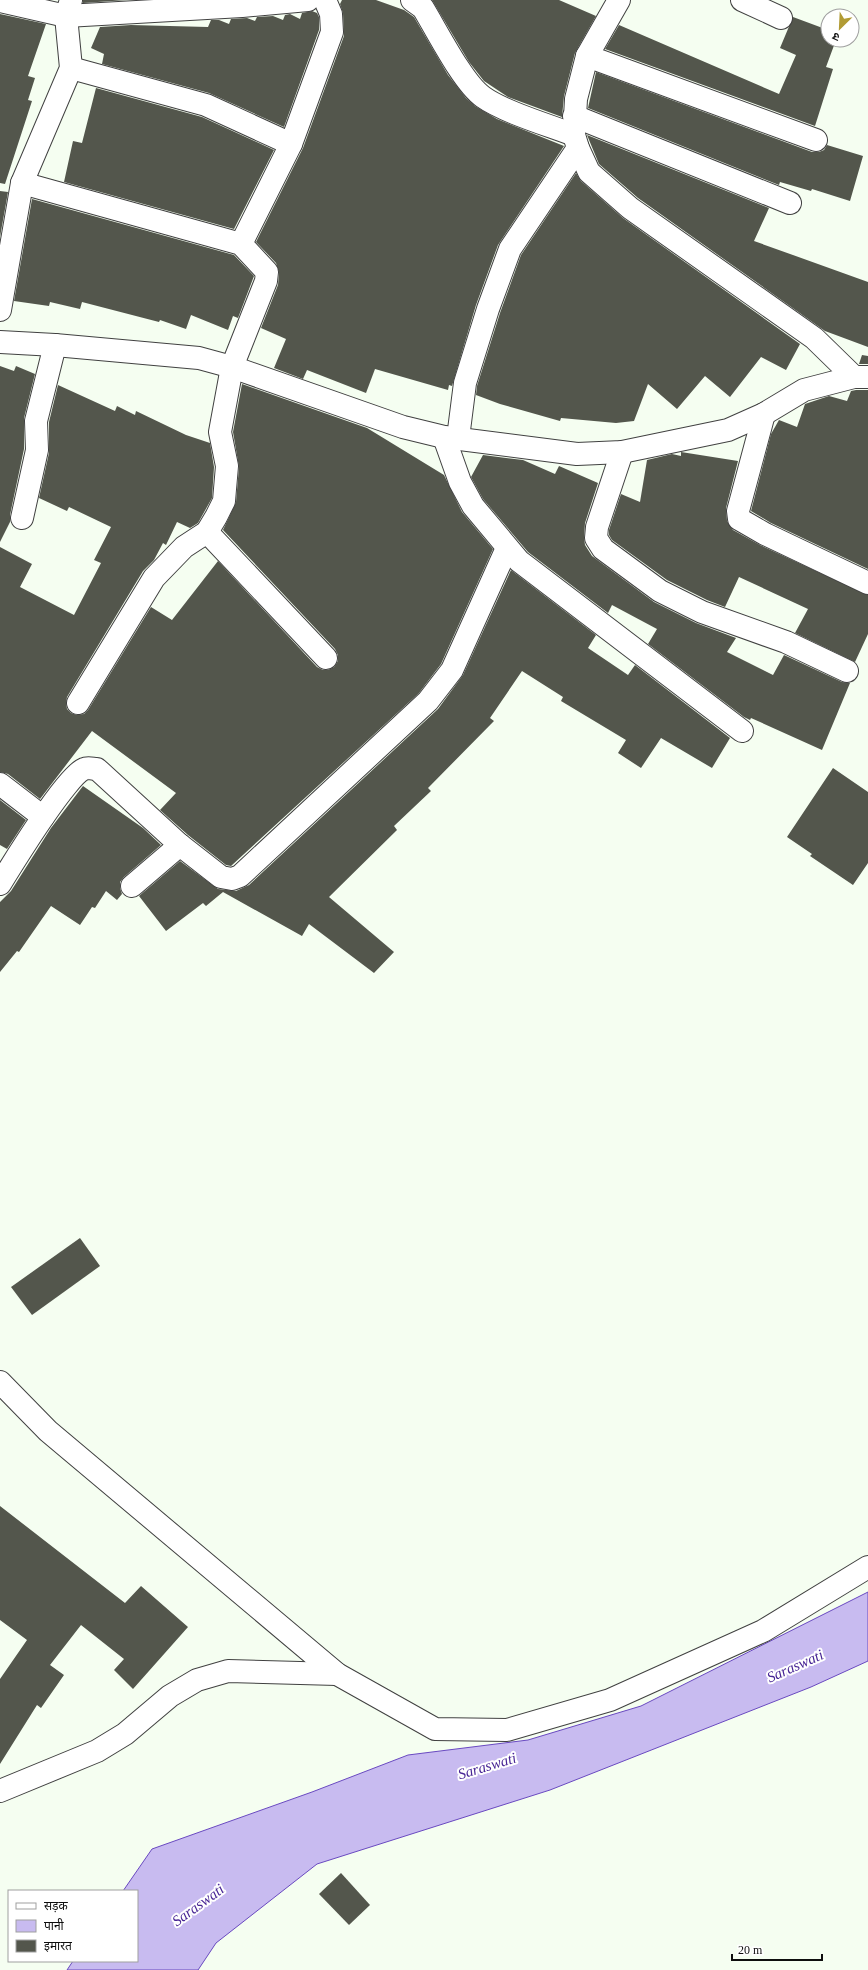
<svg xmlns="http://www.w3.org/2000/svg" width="868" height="1970" font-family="'Times New Roman','Noto Sans Devanagari',serif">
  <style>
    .water { fill: #c8bbf0; stroke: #6949c0 }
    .building { fill: #53564c }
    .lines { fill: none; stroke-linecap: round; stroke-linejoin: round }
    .minor-casing { stroke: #414141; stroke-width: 24 }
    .minor { stroke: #fff; stroke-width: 22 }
    .labels { text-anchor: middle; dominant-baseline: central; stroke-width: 4; stroke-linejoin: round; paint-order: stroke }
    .water-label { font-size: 15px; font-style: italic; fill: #472494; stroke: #fff }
  </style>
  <rect width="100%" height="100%" fill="#f5fef1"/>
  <path class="water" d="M 868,1592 L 868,1661 L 811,1687 L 550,1790 L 317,1864 L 216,1943 L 198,1970 L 67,1970 L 73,1961 L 137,1961 L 137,1891 L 123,1891 L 152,1849 L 312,1792 L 408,1755 L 528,1740 L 641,1706 Z"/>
  <g class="building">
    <path d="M 83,0 L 127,0 L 83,3 Z"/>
    <path d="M 342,0 L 376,0 L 404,10 L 414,17 L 448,75 L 466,98 L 475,106 L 497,119 L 564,146 L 498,245 L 476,305 L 452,386 L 449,385 L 448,390 L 375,369 L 366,393 L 307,370 L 303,379 L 274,368 L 286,339 L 261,328 L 278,285 L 279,273 L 276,263 L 256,242 L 303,148 L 344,36 L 343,13 L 340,4 Z"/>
    <path d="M 432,0 L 559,0 L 596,16 L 575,53 L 564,96 L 562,117 L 508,97 L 484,81 L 469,62 Z"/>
    <path d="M 312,11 L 317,13 L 319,17 L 319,30 L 284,127 L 209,93 L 102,64 L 104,54 L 91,48 L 100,27 L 131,25 L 208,27 L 211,20 L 219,20 L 229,24 L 231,19 L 247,18 L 255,21 L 257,17 L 273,16 L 283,20 L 285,15 L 290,14 L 300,19 L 302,13 Z"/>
    <path d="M 0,14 L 46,24 L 28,76 L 35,78 L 28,100 L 32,101 L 5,184 L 0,183 Z"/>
    <path d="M 793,17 L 828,30 L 828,40 L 836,40 L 826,67 L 833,69 L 815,126 L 605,49 L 619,25 L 779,94 L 796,55 L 780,48 Z"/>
    <path d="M 596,72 L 812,152 L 819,152 L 824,150 L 827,145 L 863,156 L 850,201 L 812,189 L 811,191 L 780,182 L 779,185 L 588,108 Z"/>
    <path d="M 96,88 L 202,117 L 274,150 L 234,229 L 64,182 L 73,141 L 82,143 Z"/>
    <path d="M 587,135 L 769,208 L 754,241 L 868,282 L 868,347 L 825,331 L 638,198 L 599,164 Z"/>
    <path d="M 576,173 L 581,181 L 623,218 L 800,344 L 786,370 L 761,357 L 730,397 L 705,376 L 677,409 L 648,384 L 634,421 L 616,423 L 561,418 L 560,421 L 500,404 L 476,395 L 477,386 L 500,313 L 521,255 Z"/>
    <path d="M 0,191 L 8,192 L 0,237 Z"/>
    <path d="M 32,199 L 234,255 L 254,276 L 238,318 L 233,316 L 228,330 L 191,315 L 186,329 L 160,320 L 159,322 L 82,302 L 80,309 L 50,302 L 49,306 L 14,301 Z"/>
    <path d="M 862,355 L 868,356 L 868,364 L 859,364 Z"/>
    <path d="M 0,366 L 14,371 L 16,366 L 35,374 L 24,418 L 24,449 L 10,515 L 10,522 L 0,542 Z"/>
    <path d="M 242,384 L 367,428 L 444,475 L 462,512 L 493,549 L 441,664 L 419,693 L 231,866 L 226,865 L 188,835 L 160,810 L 176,793 L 92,731 L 40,799 L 8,774 L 0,772 L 0,547 L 32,564 L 20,587 L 74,615 L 101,563 L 94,560 L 111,527 L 69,507 L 67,511 L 39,498 L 49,453 L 49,422 L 58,385 L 115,411 L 117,406 L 135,415 L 136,411 L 186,435 L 210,443 L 214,467 L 212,498 L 198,523 L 190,528 L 177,522 L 166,545 L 163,543 L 154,560 L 143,571 L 67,697 L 66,703 L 67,709 L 71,713 L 77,715 L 84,714 L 88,710 L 151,607 L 172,620 L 218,561 L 317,667 L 323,670 L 328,670 L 334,667 L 338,661 L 338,655 L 335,649 L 223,530 L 236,502 L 239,467 L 233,432 Z"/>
    <path d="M 856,390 L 868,390 L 868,569 L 771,523 L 751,511 L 771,434 L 779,420 L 797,427 L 805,404 L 829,396 L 847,401 L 851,391 Z"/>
    <path d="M 681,452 L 738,461 L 726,508 L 727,521 L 733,530 L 760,545 L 868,595 L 868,634 L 855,662 L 795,633 L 808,609 L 739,577 L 725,607 L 707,600 L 667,580 L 612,540 L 609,535 L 609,530 L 621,494 L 640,502 L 647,460 L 672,454 L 681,456 Z"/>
    <path d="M 483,455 L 523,460 L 555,474 L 559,466 L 598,483 L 585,523 L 584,537 L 585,545 L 592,556 L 654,602 L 696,623 L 736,638 L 727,652 L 773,675 L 784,655 L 842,682 L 850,683 L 822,750 L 751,718 L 750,720 L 744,717 L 648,644 L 657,629 L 612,605 L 608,613 L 528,552 L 483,499 L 471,477 Z"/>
    <path d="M 511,570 L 596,635 L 588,648 L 628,675 L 635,665 L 730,738 L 712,768 L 661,738 L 641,768 L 618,753 L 626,740 L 561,701 L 563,697 L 522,671 L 490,718 L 494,721 L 428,788 L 431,791 L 394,826 L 397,830 L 329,897 L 394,952 L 374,973 L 309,924 L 302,936 L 223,892 L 206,906 L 203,903 L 166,931 L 139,896 L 180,861 L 218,889 L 236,891 L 249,885 L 438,709 L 463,675 Z"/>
    <path d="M 833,768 L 868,792 L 868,863 L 853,885 L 810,856 L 812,854 L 787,837 Z"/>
    <path d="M 83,786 L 143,828 L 161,845 L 124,877 L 120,882 L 120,888 L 122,894 L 117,900 L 106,891 L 95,908 L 92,907 L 80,925 L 51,906 L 19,952 L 17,951 L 0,972 L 0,902 L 11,891 L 51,828 Z"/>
    <path d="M 0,800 L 26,820 L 7,849 L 0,845 Z"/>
    <path d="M 80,1238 L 100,1266 L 32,1315 L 11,1287 Z"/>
    <path d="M 0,1506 L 125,1603 L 141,1586 L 188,1627 L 133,1689 L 114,1670 L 124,1659 L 81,1625 L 50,1665 L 64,1675 L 41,1708 L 37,1705 L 0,1764 L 0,1679 L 27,1640 L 0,1620 Z"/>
    <path d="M 341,1873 L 370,1905 L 349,1925 L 319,1894 Z"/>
  </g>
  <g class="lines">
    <g class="minor-casing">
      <g id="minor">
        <path d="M 412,0 L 423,8 C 437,31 463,83 483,97 C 504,112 548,125 574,135"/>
        <path d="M 619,0 L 587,56 L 576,99 L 574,135 L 578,148 L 589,172 L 630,208 L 814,338 L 854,377"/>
        <path d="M 742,0 L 781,18"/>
        <path d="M 0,1 L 66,16 L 242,6 L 308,0"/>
        <path d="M 587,56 L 816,140"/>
        <path d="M 71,68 L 206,105 L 291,144 L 332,32 L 331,14 L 325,0"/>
        <path d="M 574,116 L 790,203"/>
        <path d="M 22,183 L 241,244 L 267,272 L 266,281 L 232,367 L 220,432 L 227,466 L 225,489 L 224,501 L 216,517 L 207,532 L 184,547 L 154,578 L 78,703"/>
        <path d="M 241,244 L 291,144"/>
        <path d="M 0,310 L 22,183 L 71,68 L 66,16 L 71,0"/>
        <path d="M 0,342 L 55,345 L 199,358 L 232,367 L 403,427 L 444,437 L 577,454 L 622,452 L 728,430 L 764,414 L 804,390 L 854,377 L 868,377"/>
        <path d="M 764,414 L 738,511 L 739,519 L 765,534 L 868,583"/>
        <path d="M 444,437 L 460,482 L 473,506 L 519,561 L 742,731"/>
        <path d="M 458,438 L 465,383 L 488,309 L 510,249 L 578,148"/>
        <path d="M 622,452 L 597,527 L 596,538 L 603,549 L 660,591 L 702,612 L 786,642 L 847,671"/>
        <path d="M 22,518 L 37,450 L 36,421 L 55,345"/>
        <path d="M 207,532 L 326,658"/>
        <path d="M 0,784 L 43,817"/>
        <path d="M 0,884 C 13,863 67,775 84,769 C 88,767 93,769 97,769 L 180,845 L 212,870 L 221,877 L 232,879 L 240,876 L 428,701 L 452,670 L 507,548"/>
        <path d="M 132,886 L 180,845"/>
        <path d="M 0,1382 L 48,1431 L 337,1674 L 435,1729 L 507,1730 L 610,1700 L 763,1631 L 868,1567"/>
        <path d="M 0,1791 L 97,1751 L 125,1734 L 170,1696 L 197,1680 L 228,1671 L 337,1674"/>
      </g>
    </g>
    <use href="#minor" class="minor"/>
  </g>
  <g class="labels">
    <g class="water-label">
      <text transform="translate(795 1666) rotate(-24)">Saraswati</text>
      <text transform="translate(487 1766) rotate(-17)">Saraswati</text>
      <text transform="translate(198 1905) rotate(-36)">Saraswati</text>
    </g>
  </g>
  <rect x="8" y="1890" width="130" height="72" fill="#ffffff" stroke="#9f9f9f"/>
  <rect x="16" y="1903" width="20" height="6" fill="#ffffff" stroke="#9f9f9f"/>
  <text x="44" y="1910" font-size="12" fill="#0e0e0e">सड़क</text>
  <rect x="16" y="1920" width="20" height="12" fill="#c8bbf0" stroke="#9f9f9f"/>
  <text x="44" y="1930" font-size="12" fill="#0e0e0e">पानी</text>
  <rect x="16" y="1940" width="20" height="12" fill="#53564c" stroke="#9f9f9f"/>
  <text x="44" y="1950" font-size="12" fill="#0e0e0e">इमारत</text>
  <g transform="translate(840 28) rotate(204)"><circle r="19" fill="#ffffff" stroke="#9f9f9f"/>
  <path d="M0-3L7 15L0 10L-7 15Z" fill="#b19b34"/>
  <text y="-6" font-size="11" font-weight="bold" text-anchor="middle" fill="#0e0e0e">उ</text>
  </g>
  <path d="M732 1954v6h90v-6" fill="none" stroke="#0e0e0e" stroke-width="2"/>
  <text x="738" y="1954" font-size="12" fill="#0e0e0e" stroke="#ffffff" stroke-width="3" paint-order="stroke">20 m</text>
</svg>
